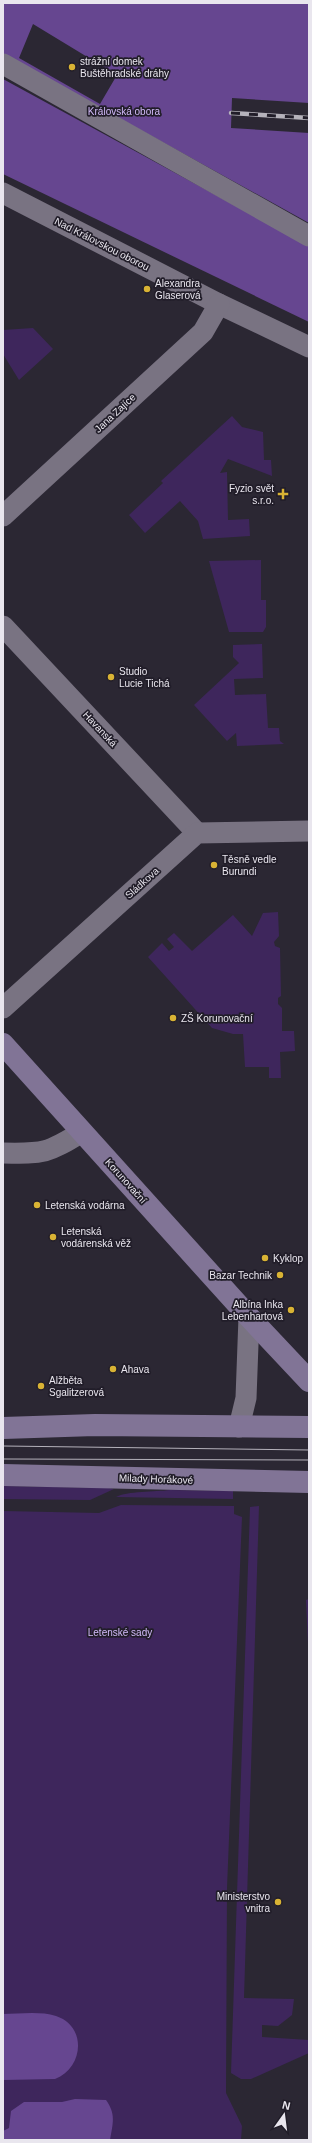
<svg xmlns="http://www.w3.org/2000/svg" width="312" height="2143" font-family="Arial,sans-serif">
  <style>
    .green { fill: #3e265c }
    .forest { fill: #664690; fill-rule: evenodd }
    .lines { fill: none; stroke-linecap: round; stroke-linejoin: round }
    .street { stroke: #797382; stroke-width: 21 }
    .secondary { stroke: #817496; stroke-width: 22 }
    .tram { stroke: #b5b2bb; stroke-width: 1 }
    .rail-casing { stroke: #b5b2bb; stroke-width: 4.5 }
    .rail { stroke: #211d29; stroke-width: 3; stroke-dasharray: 9; stroke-linecap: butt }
    .poi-dot { fill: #d9b334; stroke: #211d29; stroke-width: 1.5 }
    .labels { text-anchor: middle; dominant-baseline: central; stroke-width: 3.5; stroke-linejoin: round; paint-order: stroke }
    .poi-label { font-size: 10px; fill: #e9e6ee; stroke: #211d29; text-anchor: start }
    .park-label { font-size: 10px; fill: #d2baf9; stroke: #211d29 }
    .street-label { font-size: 10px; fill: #e9e6ee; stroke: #211d29 }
  </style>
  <rect width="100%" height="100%" fill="#2b2733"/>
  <g class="green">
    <path d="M 33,328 L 53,349 L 19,380 L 3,354 L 3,330 Z"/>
    <path d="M 232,416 L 242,427 L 263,432 L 264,460 L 271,460 L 272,476 L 228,459 L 220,473 L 227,472 L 228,520 L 249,519 L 250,536 L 203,539 L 198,521 L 180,501 L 145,533 L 129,515 L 163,483 L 161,481 Z"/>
    <path d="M 261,560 L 261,600 L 266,600 L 266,627 L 263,632 L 229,632 L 209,561 Z"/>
    <path d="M 262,644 L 263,678 L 234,679 L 235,695 L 266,694 L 268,728 L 279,728 L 280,741 L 284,744 L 237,746 L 236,733 L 227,741 L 194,705 L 239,663 L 233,657 L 233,645 Z"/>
    <path d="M 278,912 L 279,936 L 274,942 L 275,946 L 280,948 L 281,996 L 278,998 L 278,1004 L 282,1008 L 282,1031 L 294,1031 L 295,1051 L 280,1052 L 281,1078 L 269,1078 L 269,1067 L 245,1067 L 243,1034 L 233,1034 L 212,1028 L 148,957 L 162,943 L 169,951 L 174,947 L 167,939 L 174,933 L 192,951 L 233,915 L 252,936 L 263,913 Z"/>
    <path d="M 3,1486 L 108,1488 L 114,1489 L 90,1500 L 3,1499 Z"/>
    <path d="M 170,1490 L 233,1491 L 233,1499 L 116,1497 C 127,1491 155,1492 170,1490 Z"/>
    <path d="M 121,1505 L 234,1506 L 234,1514 L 242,1517 L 227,1888 L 226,2093 L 242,2126 L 241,2140 L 3,2140 L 3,1511 L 99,1513 Z"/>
    <path d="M 259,1506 L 244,1998 L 294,1999 L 292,2015 L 278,2026 L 262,2025 L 262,2037 L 309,2040 L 309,2053 L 251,2079 L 241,2079 L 231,2073 L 250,1507 Z"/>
    <path d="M 309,1599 L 309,1666 L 306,1600 Z"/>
  </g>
  <g class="forest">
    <path d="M 3,3 L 309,3 L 309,103 L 232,98 L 231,128 L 309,133 L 309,223 L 3,54 ZM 33,24 L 117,75 L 100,104 L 19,58 Z"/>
    <path d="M 3,79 L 309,246 L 309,322 L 3,174 Z"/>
    <path d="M 3,2014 C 19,2014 40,2011 56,2016 C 87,2026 84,2068 55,2079 L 3,2080 Z"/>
    <path d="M 75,2099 L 106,2100 C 116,2114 113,2123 110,2140 L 3,2140 L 3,2131 L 9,2128 L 11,2111 L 24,2102 L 62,2102 Z"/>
  </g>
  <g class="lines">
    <g class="street">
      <path d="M 3,64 L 309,236"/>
      <path d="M 3,193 L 219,304 L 309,347"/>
      <path d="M 3,516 L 203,332 L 219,304"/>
      <path d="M 3,626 L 197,833"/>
      <path d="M 3,1008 L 197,833 L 309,831"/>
      <path d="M 3,1153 C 44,1154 48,1153 82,1132"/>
      <path d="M 239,1427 L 246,1398 L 249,1317"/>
    </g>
    <g class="secondary">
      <path d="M 3,1044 L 249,1317 L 309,1381"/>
      <path d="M 3,1428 L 95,1425 L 309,1427"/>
      <path d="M 3,1475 L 309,1482"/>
    </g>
    <g class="tram">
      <path d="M 3,1446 L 309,1450"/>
      <path d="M 3,1459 L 309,1460"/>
    </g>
    <g class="rail-casing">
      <path id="rail" d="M 231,113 L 309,118"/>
    </g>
    <use href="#rail" class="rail"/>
  </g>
  <g class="poi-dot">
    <circle cx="72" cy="67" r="4"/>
    <circle cx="147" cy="289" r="4"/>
    <path d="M281 488h4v4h4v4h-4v4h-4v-4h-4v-4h4z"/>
    <circle cx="111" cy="677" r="4"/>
    <circle cx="214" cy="865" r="4"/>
    <circle cx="173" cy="1018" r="4"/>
    <circle cx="37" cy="1205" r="4"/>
    <circle cx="53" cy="1237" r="4"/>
    <circle cx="265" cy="1258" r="4"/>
    <circle cx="280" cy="1275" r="4"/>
    <circle cx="291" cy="1310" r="4"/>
    <circle cx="113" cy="1369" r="4"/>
    <circle cx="41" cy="1386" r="4"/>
    <circle cx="278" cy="1902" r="4"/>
  </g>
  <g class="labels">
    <g class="poi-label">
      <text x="80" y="61">strážní domek<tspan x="80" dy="12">Buštěhradské dráhy</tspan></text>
      <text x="155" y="283">Alexandra<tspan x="155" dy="12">Glaserová</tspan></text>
      <text x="274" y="488" text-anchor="end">Fyzio svět<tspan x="274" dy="12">s.r.o.</tspan></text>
      <text x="119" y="671">Studio<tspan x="119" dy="12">Lucie Tichá</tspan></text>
      <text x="222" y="859">Těsně vedle<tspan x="222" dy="12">Burundi</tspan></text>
      <text x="181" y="1018">ZŠ Korunovační</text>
      <text x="45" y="1205">Letenská vodárna</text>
      <text x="61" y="1231">Letenská<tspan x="61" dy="12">vodárenská věž</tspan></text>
      <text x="273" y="1258">Kyklop</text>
      <text x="272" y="1275" text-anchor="end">Bazar Technik</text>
      <text x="283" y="1304" text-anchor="end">Albína Inka<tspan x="283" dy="12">Lebenhartová</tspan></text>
      <text x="121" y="1369">Ahava</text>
      <text x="49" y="1380">Alžběta<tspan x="49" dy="12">Sgalitzerová</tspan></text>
      <text x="270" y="1896" text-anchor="end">Ministerstvo<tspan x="270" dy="12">vnitra</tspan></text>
    </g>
    <g class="park-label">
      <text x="124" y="111">Královská obora</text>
      <text x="120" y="1632">Letenské sady</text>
    </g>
    <g class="street-label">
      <text transform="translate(102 244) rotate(27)">Nad Královskou oborou</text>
      <text transform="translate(115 413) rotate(-43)">Jana Zajíce</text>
      <text transform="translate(100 729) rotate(47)">Havanská</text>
      <text transform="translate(142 883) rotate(-42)">Sládkova</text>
      <text transform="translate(126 1181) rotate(48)">Korunovační</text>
      <text transform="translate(156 1479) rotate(2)">Milady Horákové</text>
    </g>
  </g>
  <rect width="312" height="2143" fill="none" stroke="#e9e6ee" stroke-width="8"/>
  <g transform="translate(284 2115) rotate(14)" stroke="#211d29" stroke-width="3" paint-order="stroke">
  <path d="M0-3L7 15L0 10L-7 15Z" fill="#e9e6ee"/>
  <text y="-6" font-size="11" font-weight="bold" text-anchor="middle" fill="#e9e6ee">N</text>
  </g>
</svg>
